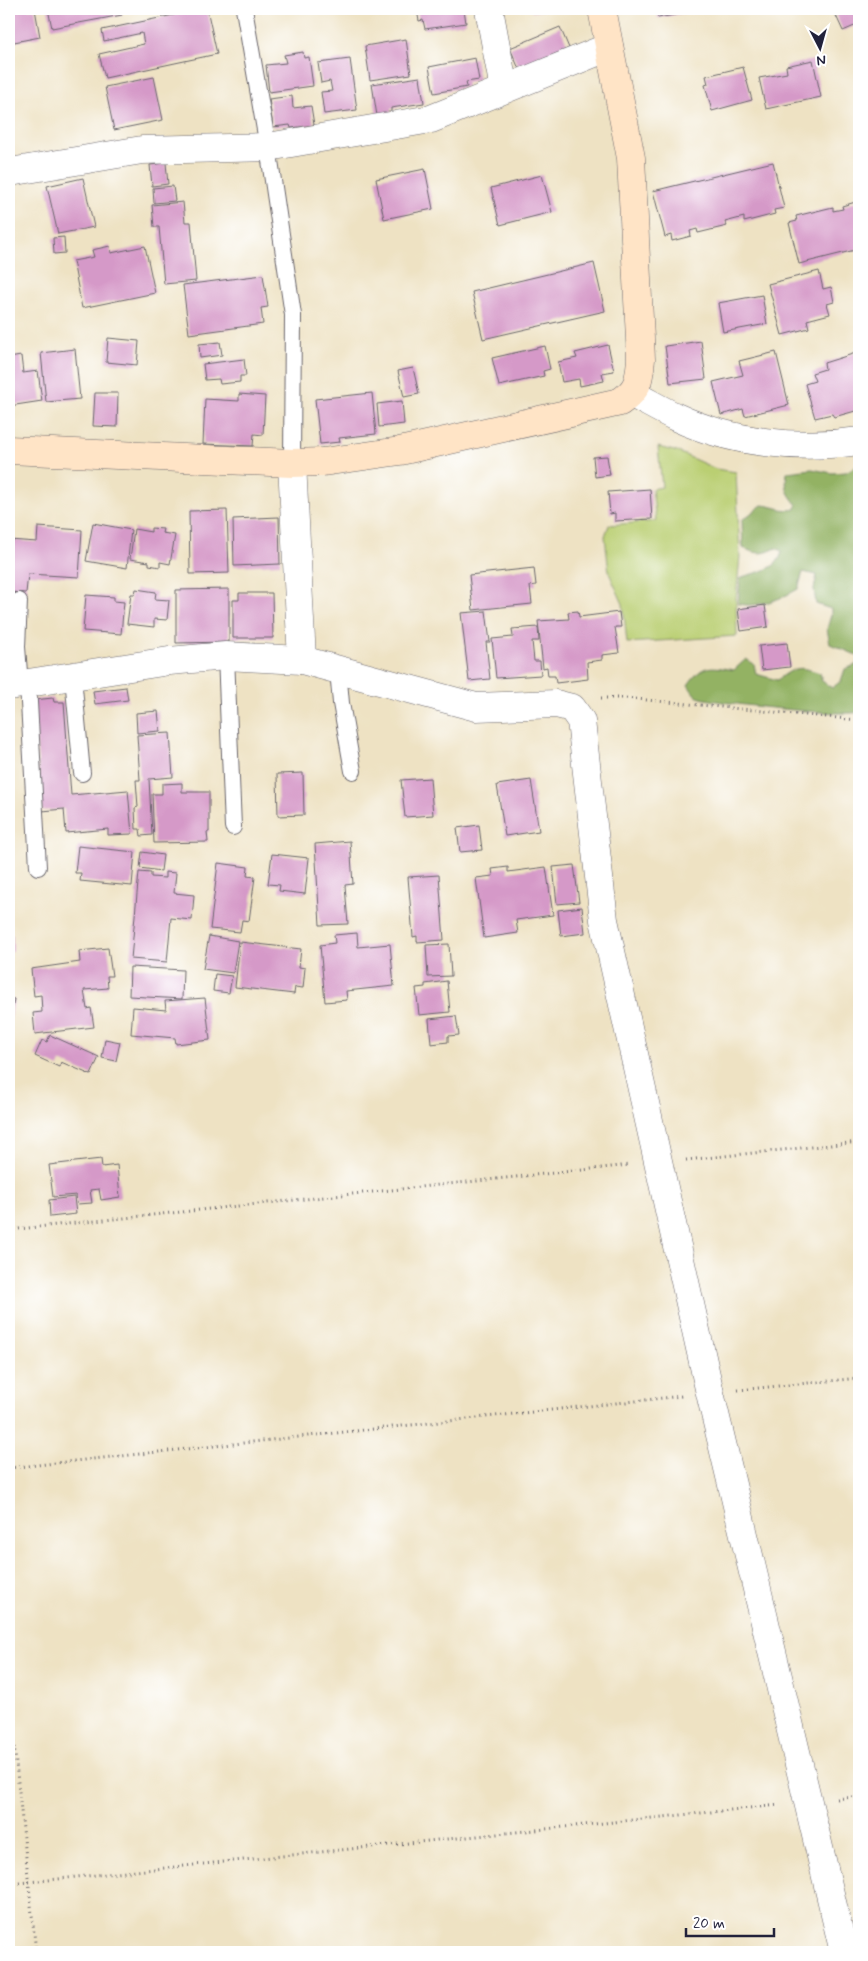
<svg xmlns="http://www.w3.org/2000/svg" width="868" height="1961" font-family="Mynerve,sans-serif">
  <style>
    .green { fill: #bacf72; stroke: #6e7856 }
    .forest { fill: #93b264; stroke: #5a6a50 }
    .building { fill: #d599c8 }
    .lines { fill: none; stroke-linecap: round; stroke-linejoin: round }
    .lane-casing { stroke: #69656b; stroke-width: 18 }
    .street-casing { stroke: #69656b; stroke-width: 29 }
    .secondary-casing { stroke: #69656b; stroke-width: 29 }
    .path { stroke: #69656b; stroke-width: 3; stroke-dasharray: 1 4; stroke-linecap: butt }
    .lane { stroke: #fff; stroke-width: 16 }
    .street { stroke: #fff; stroke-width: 28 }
    .secondary { stroke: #ffe4c6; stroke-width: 28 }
  </style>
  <rect width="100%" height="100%" fill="#fff"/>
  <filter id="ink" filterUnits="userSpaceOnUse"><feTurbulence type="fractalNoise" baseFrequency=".02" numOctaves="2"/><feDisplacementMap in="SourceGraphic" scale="10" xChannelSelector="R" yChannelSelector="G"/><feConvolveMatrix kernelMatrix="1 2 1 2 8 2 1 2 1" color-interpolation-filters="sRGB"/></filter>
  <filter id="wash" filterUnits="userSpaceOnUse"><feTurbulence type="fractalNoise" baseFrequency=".0096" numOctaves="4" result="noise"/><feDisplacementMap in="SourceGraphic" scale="20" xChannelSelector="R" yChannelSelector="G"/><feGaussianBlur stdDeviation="1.12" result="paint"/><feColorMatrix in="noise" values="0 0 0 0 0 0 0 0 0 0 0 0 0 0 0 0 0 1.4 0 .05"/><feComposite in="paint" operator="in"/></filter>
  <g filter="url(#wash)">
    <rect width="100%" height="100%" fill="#eee2c3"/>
    <path class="green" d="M 658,447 L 678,452 L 716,469 L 736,472 L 740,556 L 736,599 L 737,636 L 627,643 L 623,604 L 609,573 L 605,536 L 609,525 L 656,521 L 652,489 L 662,487 Z"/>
    <g class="forest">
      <path d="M 859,464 L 859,656 L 830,644 L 827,629 L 831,615 L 831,609 L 816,604 L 814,589 L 817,575 L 803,572 L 798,589 C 781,599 759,608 738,604 L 740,578 C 756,571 778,572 782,551 L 776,548 C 763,555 756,554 743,548 L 742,520 L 762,505 C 775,506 783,512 796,509 L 797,505 C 786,492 785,488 787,472 L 812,469 L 832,473 L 846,472 Z"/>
      <path d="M 746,659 L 754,664 L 756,674 L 777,680 C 797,666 798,666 820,673 L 822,681 L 832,688 L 841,681 L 845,669 L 856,665 L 859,659 L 859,712 C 847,717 711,703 698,697 C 694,695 691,689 688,685 C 703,663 710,666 734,670 Z"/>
    </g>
    <g id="blocks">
      <g class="building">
        <path d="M 9,9 L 35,9 L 40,37 L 9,43 Z"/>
        <path d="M 48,9 L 121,9 L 122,15 L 52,28 Z"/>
        <path d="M 202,9 L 207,9 L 217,54 L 105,78 L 99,54 L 144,44 L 142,33 L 104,41 L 102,30 Z"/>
        <path d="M 422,9 L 464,9 L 466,23 L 425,29 L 423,20 L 419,21 L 417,10 Z"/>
        <path d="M 531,9 L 544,9 L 545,10 L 532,12 Z"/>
        <path d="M 657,9 L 684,9 L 685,13 L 658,18 Z"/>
        <path d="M 833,9 L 859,9 L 859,24 L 843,31 Z"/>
        <path d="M 560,27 L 569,48 L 519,69 L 510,48 Z"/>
        <path d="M 406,39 L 411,74 L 370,80 L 365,46 Z"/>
        <path d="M 303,52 L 304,58 L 309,57 L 313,86 L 269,92 L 266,65 L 286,63 L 284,55 Z"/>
        <path d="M 475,58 L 479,80 L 466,82 L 467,87 L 434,93 L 429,67 Z"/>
        <path d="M 350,59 L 357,110 L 324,114 L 321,92 L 332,91 L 330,81 L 321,83 L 318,63 Z"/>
        <path d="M 813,60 L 821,97 L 766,109 L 759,78 L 787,73 L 786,66 Z"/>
        <path d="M 743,67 L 752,100 L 712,111 L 705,85 L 708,84 L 706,76 Z"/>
        <path d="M 154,77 L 163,120 L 114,130 L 105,87 Z"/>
        <path d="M 420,77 L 424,103 L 391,108 L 391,114 L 377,116 L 372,84 Z"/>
        <path d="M 292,96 L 293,108 L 311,106 L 314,125 L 291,128 L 290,125 L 273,127 L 269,99 Z"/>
        <path d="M 773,162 L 784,208 L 774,210 L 775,214 L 744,222 L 744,217 L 725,222 L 727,226 L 698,233 L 697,229 L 690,231 L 691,236 L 672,241 L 671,235 L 665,237 L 653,191 Z"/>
        <path d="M 166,163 L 168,184 L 152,186 L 150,165 Z"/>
        <path d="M 425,169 L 433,209 L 384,219 L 376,179 Z"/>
        <path d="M 542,175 L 552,212 L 500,225 L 491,188 Z"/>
        <path d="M 83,178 L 94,227 L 58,234 L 47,186 Z"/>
        <path d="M 173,186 L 175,201 L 154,203 L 153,188 Z"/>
        <path d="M 859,201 L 859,249 L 799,264 L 789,223 L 797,221 L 796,216 L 833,207 L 833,211 L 843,209 L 842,206 Z"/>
        <path d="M 183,202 L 185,222 L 191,222 L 196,281 L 164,284 L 159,227 L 154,227 L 152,205 Z"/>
        <path d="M 64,237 L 65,253 L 54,254 L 53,238 Z"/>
        <path d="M 110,246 L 111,253 L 145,246 L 155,293 L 82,308 L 73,261 L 94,257 L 92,250 Z"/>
        <path d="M 594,263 L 605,311 L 483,339 L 472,292 Z"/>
        <path d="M 819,271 L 823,289 L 831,287 L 834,302 L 827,304 L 830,314 L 807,320 L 809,328 L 782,335 L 768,284 Z"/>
        <path d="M 263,275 L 268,307 L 261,308 L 263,324 L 189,334 L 183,285 Z"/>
        <path d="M 762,295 L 767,324 L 723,332 L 718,303 Z"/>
        <path d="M 108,338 L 139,341 L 137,365 L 106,362 Z"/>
        <path d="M 701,341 L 706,379 L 670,383 L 665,346 Z"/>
        <path d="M 220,342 L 222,355 L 200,358 L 199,344 Z"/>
        <path d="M 608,345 L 614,371 L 602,373 L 604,381 L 580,386 L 579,379 L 562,382 L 558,362 L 577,358 L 575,353 Z"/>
        <path d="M 545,346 L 550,369 L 543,371 L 544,376 L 499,386 L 492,358 Z"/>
        <path d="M 75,349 L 80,399 L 46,402 L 41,353 Z"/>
        <path d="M 776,352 L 789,405 L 745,416 L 743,409 L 721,415 L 713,382 L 743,375 L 739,361 Z"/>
        <path d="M 859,352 L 859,410 L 834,417 L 832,414 L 815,418 L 805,384 L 815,381 L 812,373 L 825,369 L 824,363 Z"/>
        <path d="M 21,356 L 23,373 L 38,371 L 42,401 L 9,406 L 9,358 Z"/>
        <path d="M 244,359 L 246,376 L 240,376 L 240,382 L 220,384 L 219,379 L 205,380 L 203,364 Z"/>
        <path d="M 413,368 L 419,394 L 404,397 L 398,371 Z"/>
        <path d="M 95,393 L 118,393 L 117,427 L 93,426 Z"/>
        <path d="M 372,393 L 376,434 L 339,438 L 340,442 L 320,444 L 315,399 Z"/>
        <path d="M 239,394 L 265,396 L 263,435 L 254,434 L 253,446 L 203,444 L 205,399 L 239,401 Z"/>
        <path d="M 402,401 L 404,424 L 379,427 L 377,404 Z"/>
        <path d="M 607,456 L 610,475 L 595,477 L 593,457 Z"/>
        <path d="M 650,489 L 652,519 L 615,521 L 615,513 L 610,514 L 608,492 Z"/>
        <path d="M 227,510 L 229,573 L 190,574 L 189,511 Z"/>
        <path d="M 279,517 L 280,564 L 234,566 L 233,519 Z"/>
        <path d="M 93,523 L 131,530 L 127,568 L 86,561 Z"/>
        <path d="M 38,527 L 82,530 L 79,577 L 28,574 L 26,593 L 9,592 L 9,540 L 37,542 Z"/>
        <path d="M 151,528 L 163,529 L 162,533 L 175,535 L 170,564 L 160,562 L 160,567 L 149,565 L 149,562 L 130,559 L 134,529 L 151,532 Z"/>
        <path d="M 534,568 L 536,585 L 530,586 L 532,604 L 473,610 L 469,575 Z"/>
        <path d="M 136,589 L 156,592 L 155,599 L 169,600 L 167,620 L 154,619 L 154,627 L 127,624 L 131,594 L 135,594 Z"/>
        <path d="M 229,589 L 229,642 L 176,643 L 176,590 Z"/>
        <path d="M 239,593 L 272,593 L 273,638 L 233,638 L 233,600 L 239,600 Z"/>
        <path d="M 86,595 L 114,597 L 114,601 L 124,602 L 121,634 L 83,631 Z"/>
        <path d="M 765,605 L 768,627 L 741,631 L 738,609 Z"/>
        <path d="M 486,611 L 490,642 L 486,642 L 490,679 L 469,681 L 461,613 Z"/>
        <path d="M 578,611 L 579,617 L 619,612 L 621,627 L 615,627 L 619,653 L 602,655 L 602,660 L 587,662 L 588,679 L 556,683 L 555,676 L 548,676 L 547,667 L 543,668 L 538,621 L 569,619 L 568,612 Z"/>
        <path d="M 538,627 L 539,641 L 532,641 L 534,661 L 540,661 L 541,675 L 496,678 L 492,639 L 513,637 L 512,629 Z"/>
        <path d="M 787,643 L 790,667 L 762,670 L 759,646 Z"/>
        <path d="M 126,687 L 128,700 L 95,704 L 93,691 Z"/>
        <path d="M 53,698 L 54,702 L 64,702 L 71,795 L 128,790 L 132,834 L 108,835 L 108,829 L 66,833 L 64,809 L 42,811 L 33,700 Z"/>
        <path d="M 158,711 L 160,731 L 137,733 L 136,713 Z"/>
        <path d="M 170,733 L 173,777 L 149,779 L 152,835 L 141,836 L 140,829 L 136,829 L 135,808 L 138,807 L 136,780 L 140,780 L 137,735 Z"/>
        <path d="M 303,773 L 304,815 L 278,816 L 277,774 Z"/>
        <path d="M 430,778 L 433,815 L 405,817 L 401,780 Z"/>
        <path d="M 531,780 L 539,831 L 505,836 L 497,785 Z"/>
        <path d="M 182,783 L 182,792 L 209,792 L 209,832 L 207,832 L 208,842 L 154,843 L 152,794 L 162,794 L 162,784 Z"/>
        <path d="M 479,825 L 482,850 L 460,852 L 457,828 Z"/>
        <path d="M 350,841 L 353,884 L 345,885 L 348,924 L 320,925 L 315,844 Z"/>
        <path d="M 78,846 L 135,852 L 132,886 L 80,881 L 81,873 L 75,873 Z"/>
        <path d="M 142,852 L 163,855 L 161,871 L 140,868 Z"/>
        <path d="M 272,854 L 309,858 L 305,894 L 279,891 L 280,885 L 268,884 Z"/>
        <path d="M 218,863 L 248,867 L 247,876 L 255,877 L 249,921 L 242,920 L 240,932 L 210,929 Z"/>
        <path d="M 574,865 L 579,902 L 557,904 L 553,867 Z"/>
        <path d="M 508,867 L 508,872 L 546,867 L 553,915 L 516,920 L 518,933 L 484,938 L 476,878 L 493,876 L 492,869 Z"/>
        <path d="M 139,872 L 151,873 L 151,877 L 165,878 L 165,872 L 176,873 L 174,893 L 194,895 L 192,920 L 171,918 L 167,962 L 131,959 Z"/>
        <path d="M 439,875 L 444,940 L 417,942 L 417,936 L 413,937 L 408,877 Z"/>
        <path d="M 582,907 L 585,933 L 561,936 L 558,910 Z"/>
        <path d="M 357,933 L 358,947 L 390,944 L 394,986 L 346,991 L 347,1000 L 325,1002 L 320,945 L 335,943 L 334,935 Z"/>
        <rect x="9" y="935" width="4" height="17"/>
        <path d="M 209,936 L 238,941 L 233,973 L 203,969 Z"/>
        <path d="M 240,942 L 301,949 L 299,967 L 305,968 L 303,988 L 295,987 L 294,994 L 235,987 Z"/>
        <path d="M 449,944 L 451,976 L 428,977 L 426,945 Z"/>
        <path d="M 108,948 L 112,976 L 107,976 L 108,988 L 84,990 L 87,1009 L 91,1008 L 94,1027 L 35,1034 L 33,1013 L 42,1012 L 41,995 L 34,996 L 31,969 L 80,962 L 79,951 Z"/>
        <path d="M 130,967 L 183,970 L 182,999 L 129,996 Z"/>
        <path d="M 215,974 L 232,976 L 229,993 L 213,991 Z"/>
        <path d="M 447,981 L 450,1012 L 419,1015 L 416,988 L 425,987 L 425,984 Z"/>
        <path d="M 9,998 L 14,999 L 10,1023 L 9,1023 Z"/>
        <path d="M 205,998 L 210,1040 L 176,1044 L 175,1038 L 131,1034 L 133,1007 L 166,1010 L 165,1001 Z"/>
        <path d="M 456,1016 L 459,1035 L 448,1036 L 448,1042 L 431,1044 L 429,1019 Z"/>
        <path d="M 50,1035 L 99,1057 L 91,1075 L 61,1062 L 59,1067 L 35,1056 L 42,1040 L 47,1042 Z"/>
        <path d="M 105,1039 L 120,1042 L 116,1061 L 102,1058 Z"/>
        <path d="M 101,1159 L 102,1167 L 117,1165 L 120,1197 L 101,1200 L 99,1189 L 90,1190 L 92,1203 L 77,1204 L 76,1195 L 53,1197 L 49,1165 Z"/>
        <path d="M 74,1197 L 76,1214 L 50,1217 L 49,1200 Z"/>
      </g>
    </g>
  </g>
  <g filter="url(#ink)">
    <use href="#blocks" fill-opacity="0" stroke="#69656b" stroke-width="1"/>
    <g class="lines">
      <g class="lane-casing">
        <g id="lane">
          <path d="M 244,9 L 268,147 L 293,315 L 292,463"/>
          <path d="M 19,601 L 17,647 L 20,685"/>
          <path d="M 226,656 L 233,827"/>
          <path d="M 338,670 L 341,703 L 353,771"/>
          <path d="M 73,677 L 82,773"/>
          <path d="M 28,684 L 38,867"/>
        </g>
      </g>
      <g class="street-casing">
        <g id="street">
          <path d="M 489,9 L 504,89"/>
          <path d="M 16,171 L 142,150 L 268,147 L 431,119 L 609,47"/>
          <path d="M 632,394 C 646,401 661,410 676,417 C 732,443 798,450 859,441"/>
          <path d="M 292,463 L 302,660"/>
          <path d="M 9,686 L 169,661 L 226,656 L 302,660 L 476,707 L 556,704 L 572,708 L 581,721 L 604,920 L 710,1393 L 844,1952"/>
        </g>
      </g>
      <g class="secondary-casing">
        <path id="secondary" d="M 9,450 L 292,463 L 323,462 L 400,451 L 620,402 C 639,389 639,380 641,359 L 631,158 L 602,9"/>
      </g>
      <g class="path">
        <path d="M 601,698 L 625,698 L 859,720"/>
        <path d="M 686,1160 L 859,1142"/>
        <path d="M 9,1230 L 630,1165"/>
        <path d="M 738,1390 L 859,1378"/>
        <path d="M 9,1468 L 682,1396"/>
        <path d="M 9,1697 L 36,1952"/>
        <path d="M 837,1799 L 859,1796"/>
        <path d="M 9,1884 L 779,1805"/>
      </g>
      <use href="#lane" class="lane"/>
      <use href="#street" class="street"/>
      <use href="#secondary" class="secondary"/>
    </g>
  </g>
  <rect width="868" height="1961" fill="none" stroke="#fff" stroke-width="30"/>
  <g transform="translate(820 48) rotate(174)" stroke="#ffffff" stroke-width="4" paint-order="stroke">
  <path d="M0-4L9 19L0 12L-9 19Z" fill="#22223b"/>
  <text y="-8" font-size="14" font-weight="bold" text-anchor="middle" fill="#22223b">N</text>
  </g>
  <path d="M686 1928v8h88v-8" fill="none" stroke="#22223b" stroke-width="2.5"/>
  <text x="693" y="1928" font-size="15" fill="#22223b" stroke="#ffffff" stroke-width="4" paint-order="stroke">20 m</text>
</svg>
